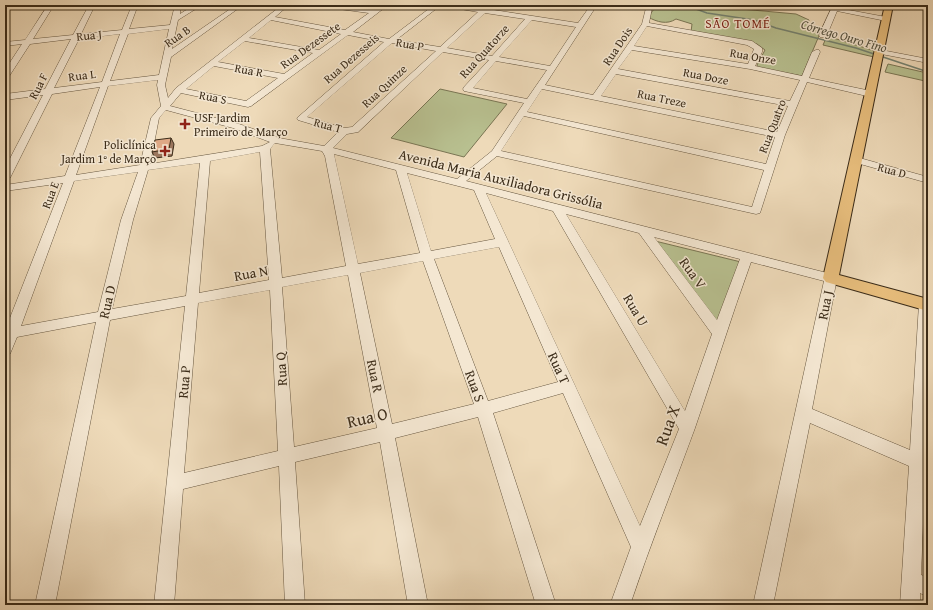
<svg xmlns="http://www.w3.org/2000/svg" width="933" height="610" font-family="'Gentium Book Plus',serif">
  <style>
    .green { fill: #b8c090; stroke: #7a7654 }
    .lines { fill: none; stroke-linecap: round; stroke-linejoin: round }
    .stream { stroke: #748271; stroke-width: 1.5 }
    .minor-casing { stroke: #685841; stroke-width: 1 }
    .major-casing { stroke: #3b2c19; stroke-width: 2 }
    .minor { fill: #f4e7d2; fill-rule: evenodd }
    .major { fill: #e7bd7c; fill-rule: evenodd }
    .shaded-wall { fill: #9b765d; stroke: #3b2c19 }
    .building { fill: #dea885; stroke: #3b2c19 }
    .poi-dot { fill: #8f2418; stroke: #f4e7d2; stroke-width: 1.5 }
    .labels { text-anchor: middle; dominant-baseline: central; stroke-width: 3; stroke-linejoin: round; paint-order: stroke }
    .far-street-label { font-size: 12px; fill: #3b2c19; stroke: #f4e7d2 }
    .far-poi-label { font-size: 12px; fill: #3b2c19; stroke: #f4e7d2; text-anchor: start }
    .far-neighbourhood-label { font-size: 13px; letter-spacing: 1px; fill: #7a1f14; stroke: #f4e7d2 }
    .far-water-label { font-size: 13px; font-style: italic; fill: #53503e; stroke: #f4e7d2 }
    .street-label { font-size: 14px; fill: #3b2c19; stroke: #f4e7d2 }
    .near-street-label { font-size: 17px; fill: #3b2c19; stroke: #f4e7d2 }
  </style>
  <rect width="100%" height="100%" fill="#eedab9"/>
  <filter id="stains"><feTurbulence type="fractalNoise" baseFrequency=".005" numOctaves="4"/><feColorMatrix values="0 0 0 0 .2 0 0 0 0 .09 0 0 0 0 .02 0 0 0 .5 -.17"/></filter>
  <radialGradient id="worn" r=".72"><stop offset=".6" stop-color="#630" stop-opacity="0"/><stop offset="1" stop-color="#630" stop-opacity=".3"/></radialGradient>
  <g class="green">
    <path d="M 651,5 L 724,5 L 741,9 L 796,14 L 809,20 L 807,28 L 821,31 L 802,76 L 758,68 L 757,65 L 765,50 L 757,44 L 691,32 L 692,24 L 676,19 C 667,25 657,22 648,17 L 654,9 Z"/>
    <path d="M 827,36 L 875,51 L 874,57 L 823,45 Z"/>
    <path d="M 888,64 L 927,73 L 925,81 L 885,72 Z"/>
    <path d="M 440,89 L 507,104 L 464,157 L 391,138 Z"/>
    <path d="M 655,241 L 741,262 L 718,326 Z"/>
  </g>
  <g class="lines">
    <path class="stream" d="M 685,5 L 707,13 L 754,20 L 776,28 L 856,48 L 928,72"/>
    <g class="minor-casing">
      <g id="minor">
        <path d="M 6,5 L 12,5 L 5,12 L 5,6 Z"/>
        <path d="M 48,5 L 54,5 L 33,39 L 73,35 L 89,5 L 95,5 L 81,34 L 122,30 L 132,5 L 138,5 L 129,29 L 170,25 L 175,5 L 181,5 L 180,14 L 194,5 L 202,5 L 178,20 L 172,49 L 236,5 L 243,5 L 171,57 L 165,85 L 168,98 L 176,88 L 282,5 L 289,5 L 275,17 L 345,30 L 369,13 L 324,7 L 321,5 L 338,5 L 374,10 L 381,5 L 388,5 L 353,32 L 389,39 L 434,5 L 441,5 L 396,40 L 440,47 L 478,12 L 449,7 L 446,5 L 461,5 L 578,23 L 588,9 L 571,7 L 568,5 L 597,5 L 545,85 L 593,95 L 642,24 L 646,8 L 644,5 L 650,5 L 652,8 L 649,23 L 752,41 L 762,48 L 762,52 L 755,66 L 802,76 L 812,52 L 816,50 L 819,50 L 820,52 L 809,78 L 871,91 L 875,94 L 871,97 L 807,82 L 785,135 L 760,213 L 756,214 L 497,156 L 466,181 L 835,275 L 837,278 L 812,409 L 910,450 L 919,304 L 920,301 L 928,300 L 928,394 L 926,457 L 928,458 L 928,474 L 925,473 L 921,575 L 928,577 L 928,597 L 920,593 L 920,605 L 900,605 L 909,466 L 810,423 L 773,605 L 753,605 L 824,281 L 751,262 C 731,317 714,373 695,428 C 673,488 650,545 630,605 L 610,605 L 631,547 L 563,393 L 493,413 L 556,605 L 536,605 L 478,417 L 395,438 L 428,605 L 408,605 L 380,442 L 295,462 L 305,605 L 285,605 L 279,466 L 183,489 L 174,605 L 154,605 L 185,306 L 110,320 L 55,605 L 35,605 L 96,322 L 17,337 L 10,354 L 5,356 L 5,329 L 6,328 L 63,183 L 5,191 L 5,185 L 65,176 L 100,87 L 52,94 L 10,178 L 5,181 L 5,168 L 43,95 L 5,100 L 5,94 L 45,89 L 71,39 L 30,44 L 8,78 L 5,78 L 5,70 L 22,44 L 5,46 L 5,42 L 25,40 ZM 485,13 L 525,19 L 492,56 L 447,48 ZM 271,20 L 341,34 L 319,50 L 249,38 ZM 532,20 L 576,27 L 550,66 L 499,57 ZM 647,26 L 747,45 L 754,49 L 748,64 L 634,46 ZM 169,29 L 159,75 L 110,81 L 128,34 ZM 120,34 L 102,82 L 54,88 L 79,39 ZM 348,35 L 384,42 L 297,118 L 298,120 L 338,132 L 324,146 L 279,138 L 239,124 L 170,106 L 181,93 L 248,107 L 251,106 ZM 245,41 L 313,53 L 284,74 L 218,62 ZM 392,43 L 436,51 L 352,127 L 344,128 L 307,117 ZM 632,50 L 750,69 L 800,80 L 790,101 L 618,69 ZM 443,52 L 489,60 L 464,87 L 463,89 L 464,91 L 524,103 L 492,151 L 457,179 L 333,148 L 347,134 L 358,132 ZM 496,61 L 547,70 L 527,99 L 473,88 ZM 214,66 L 278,78 L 246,101 L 186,89 ZM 616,74 L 788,106 L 777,132 L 601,96 ZM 158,80 L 157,85 L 161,106 L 151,118 L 140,165 L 76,175 L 108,86 ZM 542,89 L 775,137 L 766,164 L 527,112 ZM 166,110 L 233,128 L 270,142 L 262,146 L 150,164 L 159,118 ZM 524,116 L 764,170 L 752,207 L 501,151 ZM 275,143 L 322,151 L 325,156 L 346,266 L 282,278 L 270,149 ZM 260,152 L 269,280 L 199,293 L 210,161 ZM 334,154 L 396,170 L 420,253 L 358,264 ZM 200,163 L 186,296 L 112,309 L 133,220 L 148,170 ZM 138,172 L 121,220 L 98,312 L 21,326 L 74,181 ZM 407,173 L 474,190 L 495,239 L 431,251 ZM 486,193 L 553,211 L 679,429 L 640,526 ZM 566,214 L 639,233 L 712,334 L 685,411 ZM 654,237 L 740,259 L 717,320 ZM 499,247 L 558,382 L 488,401 L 434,259 ZM 423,261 L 474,404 L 392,424 L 360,273 ZM 348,275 L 377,428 L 294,447 L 282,287 ZM 270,290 L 278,451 L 184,473 L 198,303 Z"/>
        <path d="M 833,5 L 839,5 L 838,8 L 886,17 L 889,19 L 886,21 L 837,11 L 827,35 L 826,37 L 820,37 L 819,35 Z"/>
        <path d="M 876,49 L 928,59 L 928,63 L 876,53 Z"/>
        <path d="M 856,157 L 928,177 L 928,183 L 853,162 L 851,160 Z"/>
      </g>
    </g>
    <g class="major-casing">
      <path id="major" d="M 885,5 L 893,5 L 839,275 L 928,299 L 928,311 L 826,282 L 823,278 Z"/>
    </g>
    <use href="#minor" class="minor"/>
    <use href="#major" class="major"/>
  </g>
  <path class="shaded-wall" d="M 171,138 L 174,144 L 172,156 L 155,158 L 152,152 Z"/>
  <path class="building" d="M 171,138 L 169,149 L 152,152 L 155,140 Z"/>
  <g class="poi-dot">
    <path d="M183 118h4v4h4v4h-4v4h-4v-4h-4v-4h4z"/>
    <path d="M163 145h4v4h4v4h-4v4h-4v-4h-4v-4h4z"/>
  </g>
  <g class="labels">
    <g class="far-street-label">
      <text transform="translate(89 35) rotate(-6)">Rua J</text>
      <text transform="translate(177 36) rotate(-35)">Rua B</text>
      <text transform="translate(410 44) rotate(10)">Rua P</text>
      <text transform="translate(310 45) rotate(-36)">Rua Dezessete</text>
      <text transform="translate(617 46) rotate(-56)">Rua Dois</text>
      <text transform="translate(484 51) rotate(-48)">Rua Quatorze</text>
      <text transform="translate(753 56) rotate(10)">Rua Onze</text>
      <text transform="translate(351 58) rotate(-41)">Rua Dezesseis</text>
      <text transform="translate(249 70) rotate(11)">Rua R</text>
      <text transform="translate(82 75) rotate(-7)">Rua L</text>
      <text transform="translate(706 76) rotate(11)">Rua Doze</text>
      <text transform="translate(38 86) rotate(-63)">Rua F</text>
      <text transform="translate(384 86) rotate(-43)">Rua Quinze</text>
      <text transform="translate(213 97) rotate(11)">Rua S</text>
      <text transform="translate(662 98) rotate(12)">Rua Treze</text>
      <text transform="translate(328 125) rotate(15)">Rua T</text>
      <text transform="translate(772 126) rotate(-69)">Rua Quatro</text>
      <text transform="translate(892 170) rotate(15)">Rua D</text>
      <text transform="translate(50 195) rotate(-69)">Rua E</text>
    </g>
    <g class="far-poi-label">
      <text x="194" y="117">USF Jardim<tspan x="194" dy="14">Primeiro de Março</tspan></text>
      <text x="156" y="144" text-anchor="end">Policlínica<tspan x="156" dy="14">Jardim 1º de Março</tspan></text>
    </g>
    <g class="far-neighbourhood-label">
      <text x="738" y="23">SÃO TOMÉ</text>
    </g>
    <g class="far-water-label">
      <text transform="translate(844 36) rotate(16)">Córrego Ouro Fino</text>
    </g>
    <g class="street-label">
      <text transform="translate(501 179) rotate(14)">Avenida Maria Auxiliadora Grissólia</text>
      <text transform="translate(251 273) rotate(-10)">Rua N</text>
      <text transform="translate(693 273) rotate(54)">Rua V</text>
      <text transform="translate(107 302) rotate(-77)">Rua D</text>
      <text transform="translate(825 305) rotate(-79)">Rua J</text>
      <text transform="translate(636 310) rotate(59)">Rua U</text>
      <text transform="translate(559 368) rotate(65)">Rua T</text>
      <text transform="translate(281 369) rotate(-93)">Rua Q</text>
      <text transform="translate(375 376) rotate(78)">Rua R</text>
      <text transform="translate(184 382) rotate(-85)">Rua P</text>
      <text transform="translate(475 386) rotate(70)">Rua S</text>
    </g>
    <g class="near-street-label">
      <text transform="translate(367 417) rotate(-13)">Rua O</text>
      <text transform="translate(667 425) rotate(-70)">Rua X</text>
    </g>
  </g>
  <rect width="933" height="610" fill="none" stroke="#eedab9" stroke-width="20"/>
  <rect x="6" y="6" width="921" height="598" fill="none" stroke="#3b2c19" stroke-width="2"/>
  <rect x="10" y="10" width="913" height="590" fill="none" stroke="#3b2c19"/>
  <rect width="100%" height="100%" filter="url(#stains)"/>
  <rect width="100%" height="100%" fill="url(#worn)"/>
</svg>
